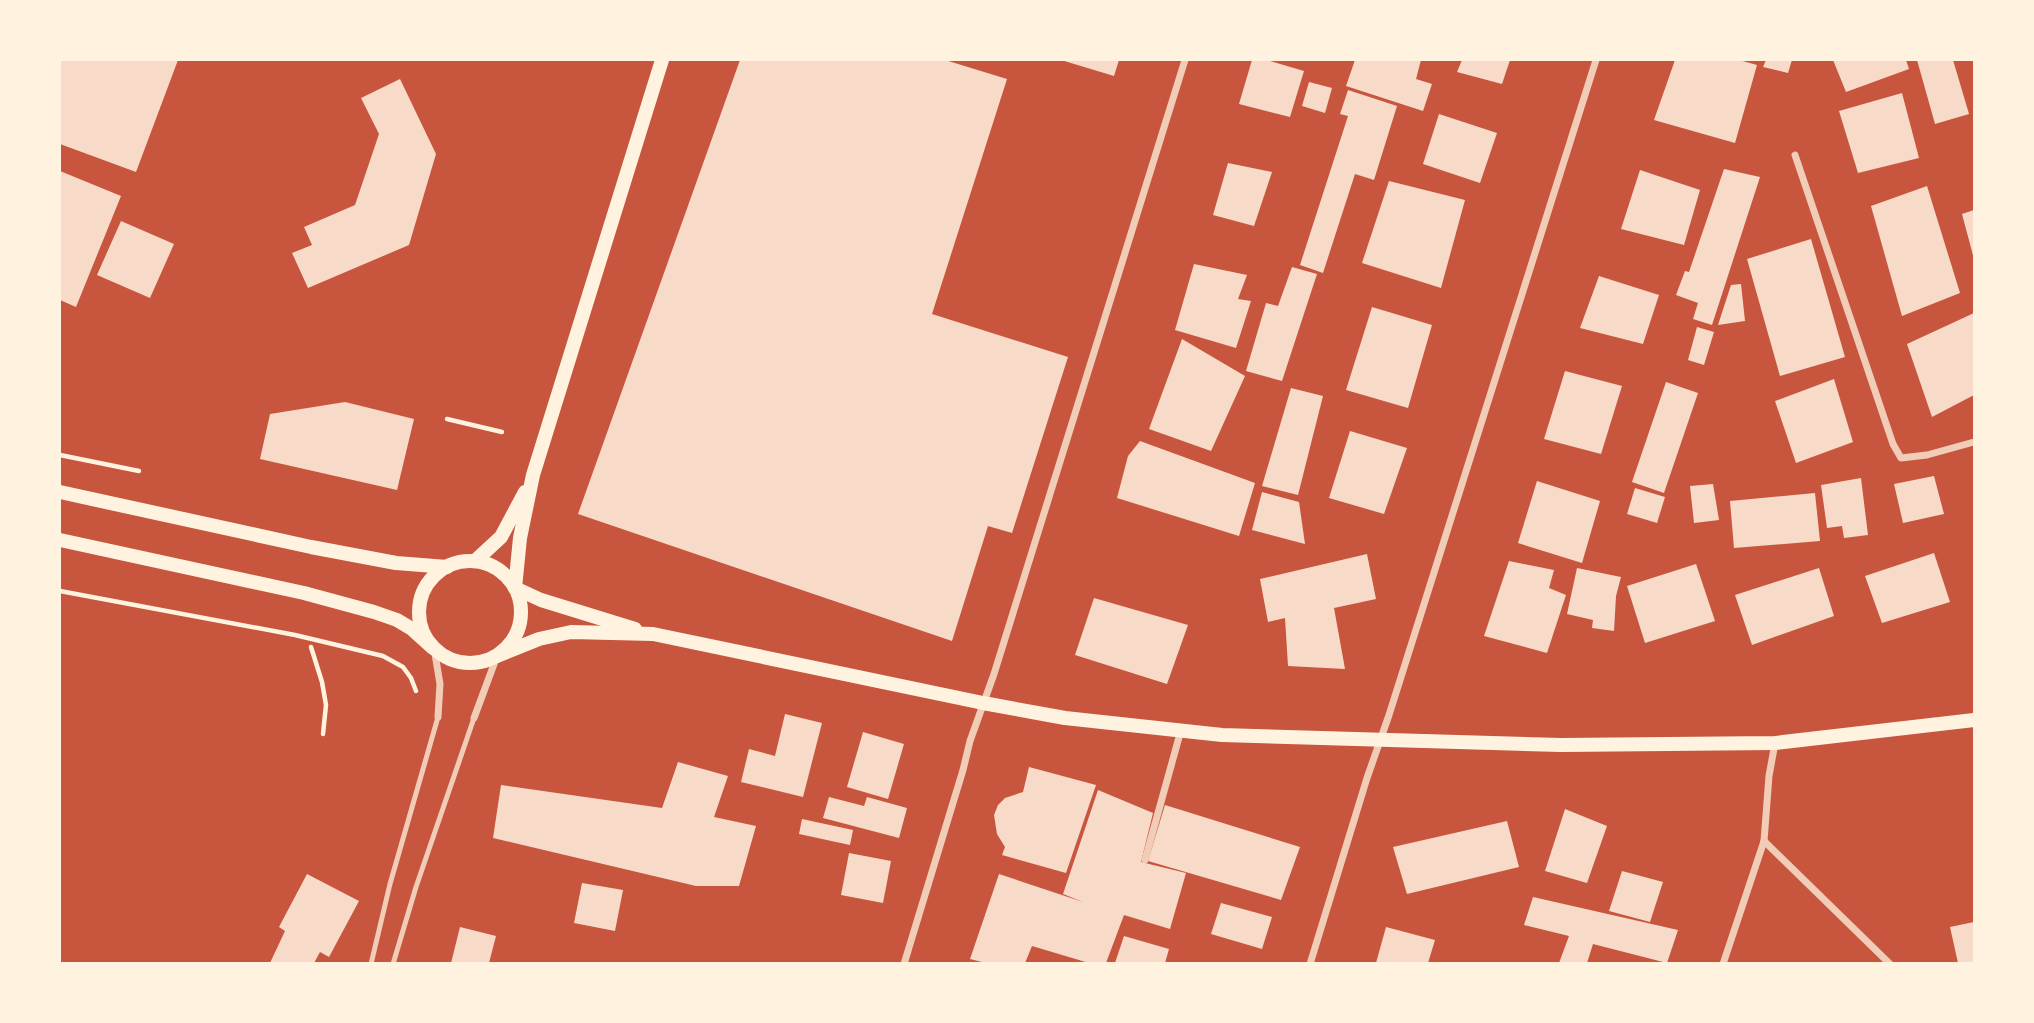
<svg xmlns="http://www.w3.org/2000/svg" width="2034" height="1023" font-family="'Space Grotesk',sans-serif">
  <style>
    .building { fill: #f7dbc8 }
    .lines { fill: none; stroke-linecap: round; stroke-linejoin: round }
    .path { stroke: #fff3e0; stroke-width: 4.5 }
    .service { stroke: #f1ccb7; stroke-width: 5 }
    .minor { stroke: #f1ccb7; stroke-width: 7 }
    .secondary { stroke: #fff3e0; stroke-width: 14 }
  </style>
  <rect width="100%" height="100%" fill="#c8553d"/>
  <g class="building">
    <path d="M 60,60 L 178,60 L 136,172 L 60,144 Z"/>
    <path d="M 740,60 L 945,60 L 1007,79 L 932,314 L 1068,357 L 1012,533 L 988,526 L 952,641 L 578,514 Z"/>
    <path d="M 1061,60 L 1119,60 L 1114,76 Z"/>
    <path d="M 1252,60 L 1267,60 L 1304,71 L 1290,117 L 1239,104 Z"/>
    <path d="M 1355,60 L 1421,60 L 1416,79 L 1432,84 L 1423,111 L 1346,86 Z"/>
    <path d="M 1462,60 L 1510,60 L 1502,84 L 1457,72 Z"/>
    <path d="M 1675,60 L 1739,60 L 1757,65 L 1735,143 L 1654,120 Z"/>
    <path d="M 1766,60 L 1792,60 L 1788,73 L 1763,67 Z"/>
    <path d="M 1833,60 L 1906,60 L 1909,69 L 1846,92 Z"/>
    <path d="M 1917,60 L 1953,60 L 1969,114 L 1935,124 Z"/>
    <path d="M 400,79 L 436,154 L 409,245 L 308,288 L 292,253 L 312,245 L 304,227 L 355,205 L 379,134 L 361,98 Z"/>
    <path d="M 1309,82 L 1332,88 L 1325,113 L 1302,106 Z"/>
    <path d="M 1348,90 L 1397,106 L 1374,180 L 1355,174 L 1323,273 L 1300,265 L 1348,116 L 1340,114 Z"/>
    <path d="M 1902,93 L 1919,158 L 1858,173 L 1839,111 Z"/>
    <path d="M 1439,114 L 1497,133 L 1480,183 L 1423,164 Z"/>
    <path d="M 1228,163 L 1272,172 L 1254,226 L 1213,215 Z"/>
    <path d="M 1724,169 L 1760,177 L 1712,325 L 1693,319 L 1698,303 L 1676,295 L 1685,271 L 1689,272 Z"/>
    <path d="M 1640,170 L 1700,190 L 1684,245 L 1621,229 Z"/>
    <path d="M 60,171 L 121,196 L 76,307 L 60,300 Z"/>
    <path d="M 1389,181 L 1465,200 L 1441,288 L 1362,263 Z"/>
    <path d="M 1927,186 L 1960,293 L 1902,316 L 1871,206 Z"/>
    <path d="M 1974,210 L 1974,259 L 1962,214 Z"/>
    <path d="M 121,221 L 174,244 L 150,298 L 97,275 Z"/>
    <path d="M 1811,239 L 1845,357 L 1780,376 L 1747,259 Z"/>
    <path d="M 1194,264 L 1247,275 L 1238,299 L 1251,301 L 1236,348 L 1175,330 Z"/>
    <path d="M 1292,267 L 1317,274 L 1282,381 L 1246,371 L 1266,303 L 1278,306 Z"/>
    <path d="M 1599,276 L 1659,295 L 1643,344 L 1580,328 Z"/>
    <path d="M 1741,284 L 1745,321 L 1718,325 L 1731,285 Z"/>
    <path d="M 1372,307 L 1432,325 L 1408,408 L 1346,390 Z"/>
    <path d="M 1974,313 L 1974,395 L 1932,417 L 1907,344 Z"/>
    <path d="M 1697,327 L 1714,332 L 1704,365 L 1688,360 Z"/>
    <path d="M 1182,339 L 1245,376 L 1211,451 L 1149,429 Z"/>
    <path d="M 1565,371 L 1622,386 L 1601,454 L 1544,439 Z"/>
    <path d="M 1834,379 L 1853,442 L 1796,463 L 1775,401 Z"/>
    <path d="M 1666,382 L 1698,393 L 1664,493 L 1632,482 Z"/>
    <path d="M 1291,388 L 1323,396 L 1298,495 L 1262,486 Z"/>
    <path d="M 345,402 L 414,419 L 397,490 L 260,459 L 270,414 Z"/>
    <path d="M 1350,431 L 1407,448 L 1384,514 L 1329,498 Z"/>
    <path d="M 1140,441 L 1255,483 L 1239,536 L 1117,498 L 1128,456 Z"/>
    <path d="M 1934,476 L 1944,514 L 1903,523 L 1894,484 Z"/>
    <path d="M 1861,478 L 1868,535 L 1844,538 L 1842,526 L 1827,528 L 1821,485 Z"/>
    <path d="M 1537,481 L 1600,501 L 1582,563 L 1518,543 Z"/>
    <path d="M 1713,484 L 1719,520 L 1694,523 L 1690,486 Z"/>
    <path d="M 1635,488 L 1665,497 L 1657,523 L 1627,514 Z"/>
    <path d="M 1262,492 L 1299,502 L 1305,544 L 1252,530 Z"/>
    <path d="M 1815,493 L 1820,541 L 1734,548 L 1730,501 Z"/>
    <path d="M 1934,553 L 1950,602 L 1882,623 L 1865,576 Z"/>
    <path d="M 1367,554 L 1376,599 L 1334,608 L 1345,669 L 1288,666 L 1285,618 L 1268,622 L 1260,579 Z"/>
    <path d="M 1509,561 L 1554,570 L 1549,588 L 1566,595 L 1547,653 L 1484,636 Z"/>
    <path d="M 1696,564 L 1715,621 L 1645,643 L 1627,586 Z"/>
    <path d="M 1577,568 L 1621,577 L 1616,596 L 1614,631 L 1592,628 L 1593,620 L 1567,614 Z"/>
    <path d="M 1819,568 L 1834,616 L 1752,645 L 1735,595 Z"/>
    <path d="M 1094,598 L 1188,625 L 1167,684 L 1075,655 Z"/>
    <path d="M 785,714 L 822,723 L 803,797 L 741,782 L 749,749 L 775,756 Z"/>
    <path d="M 863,732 L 904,744 L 888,799 L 847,787 Z"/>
    <path d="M 678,762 L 728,776 L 714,817 L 756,826 L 739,886 L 696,886 L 493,838 L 501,785 L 662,808 Z"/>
    <path d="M 1029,767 L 1096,785 L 1066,873 L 1002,855 L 1005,847 L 997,834 L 994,815 L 998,805 L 1005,798 L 1023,792 Z"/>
    <path d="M 1098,790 L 1153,813 L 1141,862 L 1186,873 L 1170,929 L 1124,915 L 1106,963 L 1089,963 L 1032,946 L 1025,963 L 986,963 L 970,959 L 999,874 L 1083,902 L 1063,894 Z"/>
    <path d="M 829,797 L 864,806 L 867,797 L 907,808 L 899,838 L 823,818 Z"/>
    <path d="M 1165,805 L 1300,847 L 1281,900 L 1148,861 Z"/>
    <path d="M 1565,809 L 1607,826 L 1587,883 L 1545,871 Z"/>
    <path d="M 802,819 L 853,830 L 850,845 L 799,834 Z"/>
    <path d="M 1507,821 L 1519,867 L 1407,894 L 1393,847 Z"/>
    <path d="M 849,853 L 891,861 L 883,903 L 841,895 Z"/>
    <path d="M 1622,871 L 1663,882 L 1650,922 L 1609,911 Z"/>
    <path d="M 307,874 L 359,901 L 329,957 L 320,952 L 314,963 L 270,963 L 285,931 L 279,927 Z"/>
    <path d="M 582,883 L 623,890 L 615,931 L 574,923 Z"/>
    <path d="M 1533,897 L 1678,930 L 1667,963 L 1593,944 L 1587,963 L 1559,963 L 1569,936 L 1524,925 Z"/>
    <path d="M 1221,903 L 1272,917 L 1262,949 L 1211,934 Z"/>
    <path d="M 1974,922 L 1974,963 L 1958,963 L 1950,927 Z"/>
    <path d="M 460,927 L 496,936 L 489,963 L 451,963 Z"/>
    <path d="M 1386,927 L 1435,940 L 1428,963 L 1376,963 Z"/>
    <path d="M 1124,936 L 1169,949 L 1165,963 L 1115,963 Z"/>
  </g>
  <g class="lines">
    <g class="path">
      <path d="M 447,419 L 502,432"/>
      <path d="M 60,455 L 139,471"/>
      <path d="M 60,591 L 295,635 L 383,656 L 403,667 L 411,678 L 416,691"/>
      <path d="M 311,647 L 322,682 L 326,705 L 323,734"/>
    </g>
    <g class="service">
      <path d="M 371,964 L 390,884 L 438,717"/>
      <path d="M 393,964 L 416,887 L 474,718"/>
    </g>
    <g class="minor">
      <path d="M 1795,155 L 1893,444 L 1901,458 L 1927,455 L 1974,442"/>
      <path d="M 434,648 L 440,684 L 438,717"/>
      <path d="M 474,718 L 497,656"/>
      <path d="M 1764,841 L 1890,964"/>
      <path d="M 1145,860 L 1181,730"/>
      <path d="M 904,964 L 963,770 L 970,741 L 994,674 L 1185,60"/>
      <path d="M 1310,964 L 1367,778 L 1389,715 L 1596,60"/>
      <path d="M 1723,964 L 1764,841 L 1769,776 L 1775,743"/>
    </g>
    <g class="secondary">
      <path d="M 60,492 L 311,547 L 396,563 L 447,567"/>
      <path d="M 60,540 L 304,593 L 374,612 L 397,620 L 412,629 L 433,648"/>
      <path d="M 475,561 L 501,537 L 525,492"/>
      <circle cx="470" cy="612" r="51"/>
      <path d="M 635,629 L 541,600 L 515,588 L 520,538 L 533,475 L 662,60"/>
      <path d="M 497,656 L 539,639 L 571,632 L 653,634 L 983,703 L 1065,718 L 1222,735 L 1561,745 L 1775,743 L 1974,720"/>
    </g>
  </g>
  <rect width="2034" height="1023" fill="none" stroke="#fff3e0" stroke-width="122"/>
</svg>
